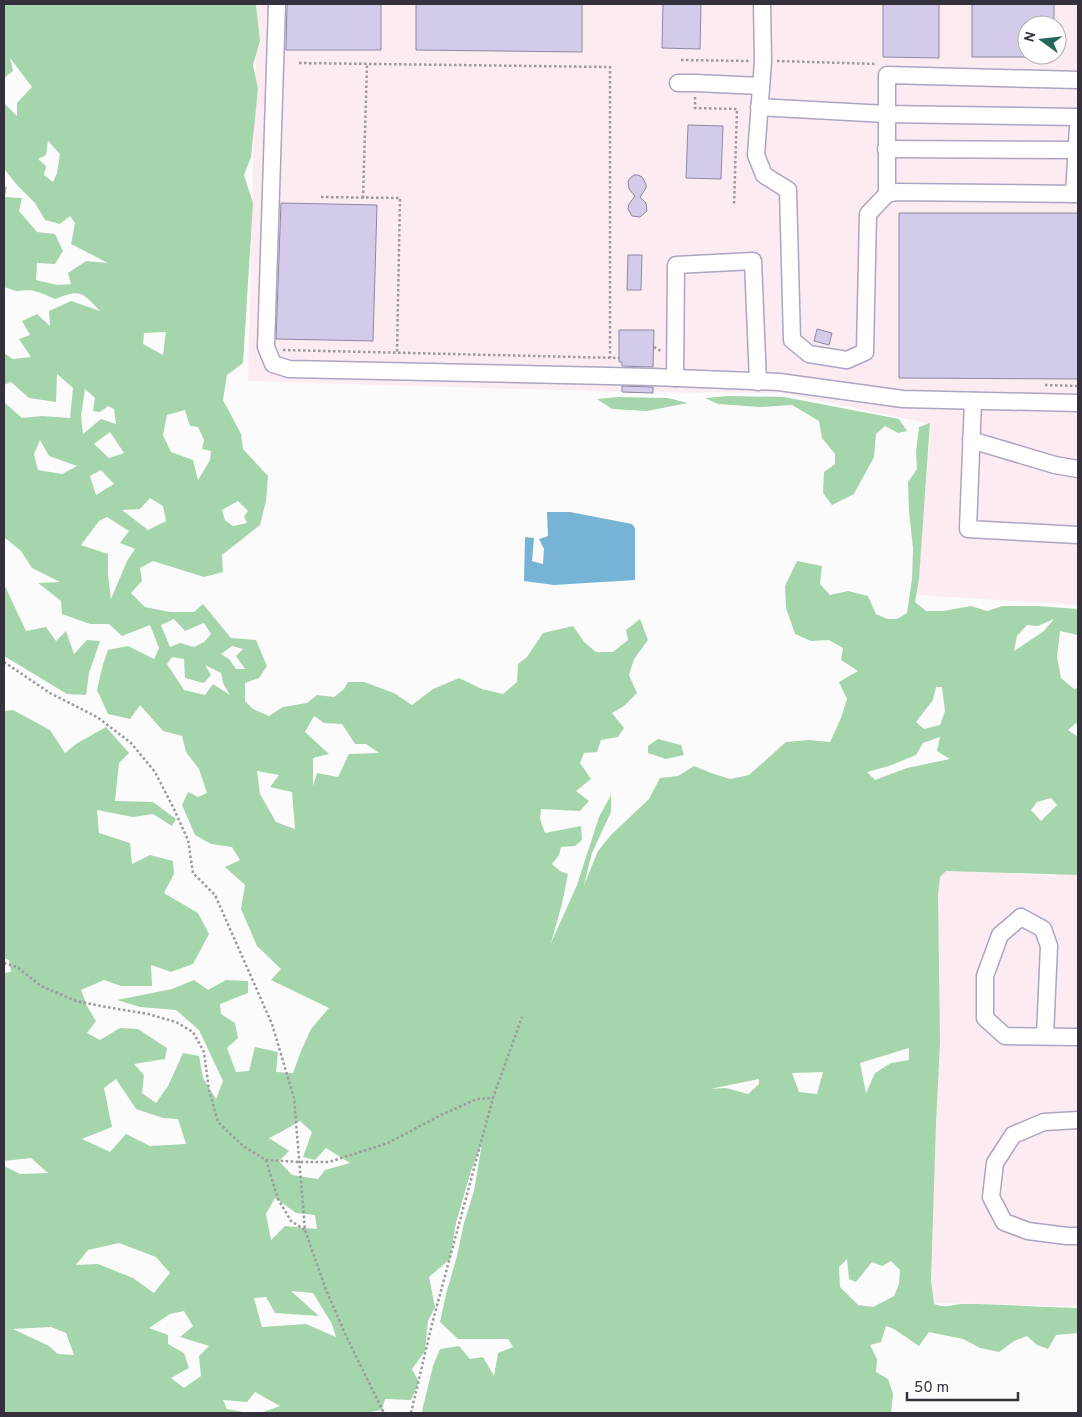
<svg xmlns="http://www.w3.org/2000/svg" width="1082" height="1417" font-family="Overpass,sans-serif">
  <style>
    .industrial { fill: #fcecf2; fill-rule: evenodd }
    .forest { fill: #a5d6ab; fill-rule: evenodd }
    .water { fill: #76b3d5 }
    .building { fill: #d4cbea; stroke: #8e86a2 }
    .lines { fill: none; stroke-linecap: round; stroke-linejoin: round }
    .minor-casing { stroke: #aca4c2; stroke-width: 19 }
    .path { stroke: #9b999f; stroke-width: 2.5; stroke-dasharray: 2.5 2.5; stroke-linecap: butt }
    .minor { stroke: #fff; stroke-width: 16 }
  </style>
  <rect width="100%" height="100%" fill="#fbfbfb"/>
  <g class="industrial">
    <path d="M 257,4 L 1078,4 L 1078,605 L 917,595 L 931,424 L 783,393 L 622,392 L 248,381 ZM 1027,25 L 1057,25 L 1057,55 L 1027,55 Z"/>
    <path d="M 1078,756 L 1078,1306 L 930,1303 L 936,869 L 1056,876 Z"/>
  </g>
  <g class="forest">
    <path d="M 4,4 L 256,4 L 260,41 L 253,65 L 258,89 L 251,157 L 244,175 L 253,203 L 243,363 L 227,375 L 223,400 L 241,434 L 243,449 L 268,476 L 266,501 L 260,525 L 222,555 L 223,572 L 204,577 L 153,561 L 140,568 L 142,581 L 131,593 L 145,607 L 170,612 L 194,612 L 203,604 L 231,638 L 256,640 L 267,666 L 259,678 L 245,683 L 245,701 L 253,709 L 269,716 L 283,707 L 307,703 L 317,695 L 334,697 L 344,689 L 348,682 L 364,682 L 394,693 L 412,705 L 433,689 L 459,678 L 482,689 L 503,694 L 517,682 L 518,664 L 527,657 L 543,633 L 573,626 L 584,642 L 596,652 L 613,652 L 628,640 L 626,630 L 640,619 L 648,640 L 634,659 L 629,675 L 637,693 L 624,706 L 612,713 L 624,728 L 618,737 L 601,740 L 597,752 L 584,753 L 580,763 L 591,779 L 576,791 L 589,801 L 580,811 L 541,809 L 540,819 L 545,833 L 581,826 L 582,840 L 575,846 L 561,847 L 559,855 L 552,864 L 560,871 L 568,874 L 562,904 L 551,943 L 577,885 L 599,817 L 611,795 L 611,812 L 592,853 L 584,885 L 598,851 L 611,835 L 649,799 L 660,778 L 678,776 L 694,766 L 711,773 L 730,779 L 749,775 L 786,742 L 809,740 L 830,742 L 841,718 L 847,699 L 839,682 L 858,671 L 841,660 L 843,648 L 829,640 L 811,641 L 795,634 L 786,608 L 785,586 L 797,561 L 822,566 L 820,584 L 830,595 L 848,591 L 868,596 L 876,614 L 887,619 L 897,619 L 907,613 L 912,579 L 913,548 L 909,511 L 908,482 L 917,469 L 916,452 L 919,427 L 930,423 L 919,579 L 915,602 L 926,611 L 943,611 L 971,606 L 987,611 L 1003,606 L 1038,606 L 1078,609 L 1078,635 L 1060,631 L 1057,657 L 1061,678 L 1074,689 L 1078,688 L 1078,725 L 1076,723 L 1068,730 L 1078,737 L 1078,875 L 946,871 L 940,877 L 938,894 L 940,1043 L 936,1123 L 931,1280 L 934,1304 C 949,1309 951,1304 965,1304 C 1002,1304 1040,1307 1078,1308 L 1078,1333 L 1056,1335 L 1048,1349 L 1037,1345 L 1027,1336 L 1014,1341 L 999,1352 L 980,1348 L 963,1339 L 929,1332 L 919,1346 L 894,1329 L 886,1326 L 881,1342 L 870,1345 L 877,1359 L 876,1372 L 888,1379 L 893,1394 L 891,1413 L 423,1413 L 422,1411 L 433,1366 L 440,1349 L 459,1346 L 470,1359 L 483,1357 L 494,1376 L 498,1353 L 513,1347 L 508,1339 L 458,1339 L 440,1322 L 446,1294 L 457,1256 L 464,1223 L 474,1191 L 482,1143 L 471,1171 L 456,1223 L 450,1259 L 429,1277 L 435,1307 L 428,1321 L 425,1351 L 412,1369 L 419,1382 L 411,1400 L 385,1399 L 382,1410 L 365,1413 L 260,1413 L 280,1406 L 255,1392 L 247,1402 L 223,1400 L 227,1409 L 248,1413 L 4,1413 L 4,1166 L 20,1174 L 48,1173 L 31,1158 L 4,1161 L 4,973 L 11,972 L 9,960 L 4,958 L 4,711 L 13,710 L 50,730 L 65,753 L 76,744 L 106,727 L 129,753 L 119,763 L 115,801 L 153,802 L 176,819 L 172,826 L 153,814 L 133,817 L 97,810 L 99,833 L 130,843 L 132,864 L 150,855 L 173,861 L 174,874 L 164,893 L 198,913 L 209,934 L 193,964 L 171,972 L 151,965 L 152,986 L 121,986 L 104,980 L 81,990 L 87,1006 L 96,1021 L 87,1033 L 100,1040 L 120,1028 L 138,1029 L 167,1048 L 165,1059 L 134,1064 L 144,1075 L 142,1093 L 156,1103 L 168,1086 L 183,1053 L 199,1056 L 203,1078 L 216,1099 L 223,1081 L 199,1030 L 176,1010 L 140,1007 L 117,1000 L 172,989 L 194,980 L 208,990 L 226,980 L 248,981 L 248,993 L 220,1004 L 221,1014 L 235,1023 L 238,1038 L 227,1048 L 236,1072 L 249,1071 L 255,1047 L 278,1052 L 276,1072 L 293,1073 L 301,1051 L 311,1029 L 329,1008 L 271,980 L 281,969 L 257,946 L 241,909 L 245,885 L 225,867 L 240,860 L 232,847 L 211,844 L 195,835 L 182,805 L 188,792 L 198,797 L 207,793 L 199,769 L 186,752 L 182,736 L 163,731 L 140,705 L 130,719 L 108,714 L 97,690 L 103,664 L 108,650 L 128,646 L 154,659 L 159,648 L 150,625 L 122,636 L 109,624 L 90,624 L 62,614 L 61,601 L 38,583 L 60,582 L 32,568 L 21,551 L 4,537 L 4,399 L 5,403 L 22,418 L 42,416 L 70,418 L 73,388 L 57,374 L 56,402 L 29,398 L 11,382 L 4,385 L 4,353 L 13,359 L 31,357 L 19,339 L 30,335 L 22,321 L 37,314 L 50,326 L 49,311 L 71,301 L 100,311 C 81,291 81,289 55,299 L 41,293 L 30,290 L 16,291 L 4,287 L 4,186 L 7,187 L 5,197 L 22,198 L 19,211 L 37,232 L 55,234 L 63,251 L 55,264 L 37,263 L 36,280 L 57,285 L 71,284 L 68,273 L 86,261 L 108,263 L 71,244 L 75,223 L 70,216 L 60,224 L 45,220 L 35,203 L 17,185 L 5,170 L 4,170 L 4,103 L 17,116 L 17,103 L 32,87 L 10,58 L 13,71 L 4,78 ZM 48,141 L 60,154 L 57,173 L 53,182 L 44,175 L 46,166 L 38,159 L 46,155 ZM 166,332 L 163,355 L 143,344 L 144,333 ZM 85,389 L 95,398 L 93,411 L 100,412 L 108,406 L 114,409 L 116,424 L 101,419 L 83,434 L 81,416 ZM 185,410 L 190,426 L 198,427 L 204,440 L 202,449 L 211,451 L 210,460 L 198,480 L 193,460 L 171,452 L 163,435 L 167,415 ZM 110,432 L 124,453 L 109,458 L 94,444 ZM 40,440 L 49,456 L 77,466 L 62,474 L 38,470 L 34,454 ZM 101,470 L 114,484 L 96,495 L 90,476 ZM 150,498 L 163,506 L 166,521 L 148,530 L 122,510 L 140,509 ZM 238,501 L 248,511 L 244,516 L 247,523 L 233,526 L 225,520 L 222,510 ZM 107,517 L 129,531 L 120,543 L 135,549 L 127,561 L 111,599 L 108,575 L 108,554 L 81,545 L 99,521 ZM 174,619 L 185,631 L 204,623 L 211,634 L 204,642 L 194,647 L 180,643 L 170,647 L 161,625 ZM 1054,619 L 1044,631 L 1014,651 L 1017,636 L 1027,625 L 1038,626 ZM 232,646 L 243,649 L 236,656 L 245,669 L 236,669 L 229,659 L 221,654 ZM 172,657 L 184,659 L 185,678 L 204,683 L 211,675 L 205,665 L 221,673 L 223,683 L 230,695 L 213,684 L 205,695 L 184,690 L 167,664 ZM 936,687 L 942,687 L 945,711 L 940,725 L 924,729 L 916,722 L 933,700 ZM 314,716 L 324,723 L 342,724 L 355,744 L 366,744 L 379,753 L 349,754 L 338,777 L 317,773 L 313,786 L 313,758 L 329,754 L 305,732 ZM 940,737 L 937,751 L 950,759 L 907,768 L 875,780 L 867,772 L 889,766 L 916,755 L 923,743 ZM 257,771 L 279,775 L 270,787 L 292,792 L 295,829 L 276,822 L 260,794 ZM 1051,798 L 1057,805 L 1041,821 L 1031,810 L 1037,802 ZM 909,1048 L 909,1060 L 891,1063 L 875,1073 L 866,1093 L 860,1063 ZM 823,1072 L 817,1094 L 799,1092 L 792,1073 ZM 116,1079 L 136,1109 L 163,1118 L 178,1119 L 186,1144 L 150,1146 L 126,1134 L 110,1152 L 82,1139 L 112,1127 L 104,1088 ZM 759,1079 L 759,1084 L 748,1094 L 726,1088 L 710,1089 ZM 300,1121 L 312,1132 L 303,1157 L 315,1160 L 326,1148 L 350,1163 L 325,1170 L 318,1179 L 292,1175 L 279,1161 L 289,1151 L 269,1138 L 281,1132 ZM 275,1198 L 296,1213 L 315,1215 L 317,1229 L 285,1226 L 271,1240 L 266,1214 ZM 119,1243 L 156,1257 L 170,1273 L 154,1293 L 133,1278 L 98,1264 L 76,1265 L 88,1250 ZM 847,1259 L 849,1279 L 856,1282 L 872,1262 L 882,1266 L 891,1261 L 900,1270 L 899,1284 L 894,1296 L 873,1307 L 858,1305 L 840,1287 L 839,1267 ZM 291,1291 L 313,1293 L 332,1324 L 336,1337 L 306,1324 L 262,1327 L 254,1298 L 266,1297 L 275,1313 L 319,1316 ZM 184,1311 L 193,1326 L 180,1337 L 209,1346 L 199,1356 L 201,1376 L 184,1388 L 171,1378 L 189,1368 L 184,1353 L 168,1344 L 168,1335 L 149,1328 L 170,1314 ZM 51,1327 L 66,1333 L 74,1355 L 58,1354 L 49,1346 L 13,1329 Z"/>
    <path d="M 728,396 L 784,397 L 899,419 L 907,431 L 898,433 L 885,426 L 876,434 L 874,457 L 854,494 L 832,505 L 823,493 L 824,472 L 835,464 L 835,454 L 822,438 L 819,421 L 792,405 L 760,407 L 718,404 L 705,398 Z"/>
    <path d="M 618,397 L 668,398 L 688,403 L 647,411 L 612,409 L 597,399 Z"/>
    <path d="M 4,584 L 26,631 L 46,627 L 56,641 L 66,631 L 74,654 L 87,640 L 100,641 L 89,673 L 86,695 L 67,694 L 4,656 Z"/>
    <path d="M 658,739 L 681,745 L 684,755 L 666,759 L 648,753 L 648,746 Z"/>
  </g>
  <path class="water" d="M 547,512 L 570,512 L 632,524 L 635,528 L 635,580 L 554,585 L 524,581 L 525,537 L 534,538 L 532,561 L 543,564 L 544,549 L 539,539 L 548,536 Z"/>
  <g class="building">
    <path d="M 287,4 L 381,4 L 381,50 L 286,50 Z"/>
    <path d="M 416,4 L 582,4 L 582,52 L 416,50 Z"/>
    <path d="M 663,4 L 701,4 L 700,49 L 662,48 Z"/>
    <path d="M 883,4 L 939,4 L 939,58 L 883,57 Z"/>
    <path d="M 972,4 L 1054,4 L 1054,25 L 1027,25 L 1027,57 L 972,57 Z"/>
    <path d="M 688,125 L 723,126 L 721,179 L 686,178 Z"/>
    <path d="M 634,175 L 638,175 L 642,177 L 646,184 L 646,188 L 640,197 L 646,203 L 647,211 L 640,217 L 632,216 L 628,209 L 629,204 L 635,196 L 629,189 L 628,181 L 630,178 Z"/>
    <path d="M 281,203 L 377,205 L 373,341 L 276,339 Z"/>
    <path d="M 899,213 L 1078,213 L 1078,379 L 899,378 Z"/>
    <path d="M 628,255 L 642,255 L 641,290 L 627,290 Z"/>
    <path d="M 817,329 L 832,333 L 829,345 L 814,341 Z"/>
    <path d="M 619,330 L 654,330 L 653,367 L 622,366 L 622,362 L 619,362 Z"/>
    <path d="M 622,386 L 653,387 L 653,393 L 622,392 Z"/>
  </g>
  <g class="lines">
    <g class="minor-casing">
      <g id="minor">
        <path d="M 277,4 L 266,347 L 273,364 L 289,369 L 653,377 L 779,382 L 903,399 L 1078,403"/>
        <path d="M 762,4 L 763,61 L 756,155 L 764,175 L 788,190 L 792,340 L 809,354 L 847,360 L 865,352 L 868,214 L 887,194 L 897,192 L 1078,194"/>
        <path d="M 678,83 L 695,83 L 761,86"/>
        <path d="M 759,107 L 886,114 L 1078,117"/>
        <path d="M 886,149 L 1078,150"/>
        <path d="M 887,194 L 887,75 L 1078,80"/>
        <path d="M 1074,194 L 1078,127"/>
        <path d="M 675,378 L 676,265 L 753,261 L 758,382"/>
        <path d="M 973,401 L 968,529 L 1078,535"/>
        <path d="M 971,440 L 1055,465 L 1078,469"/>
        <path d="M 1045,1036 L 1049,946 L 1043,929 L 1021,917 L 1000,935 L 985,976 L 985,1018 L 1005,1036 L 1078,1037"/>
        <path d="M 1078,1120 L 1044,1122 L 1013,1135 L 995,1163 L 991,1197 L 1004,1222 L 1028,1231 L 1067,1236 L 1078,1236"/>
      </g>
    </g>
    <g class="path">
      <path d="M 681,60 L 749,61"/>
      <path d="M 777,61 L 877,64"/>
      <path d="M 299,63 L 610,67 L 610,358"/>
      <path d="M 695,97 L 695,108 L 737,109 L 734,205"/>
      <path d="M 321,197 L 400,198 L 397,353"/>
      <path d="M 363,198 L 367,64"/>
      <path d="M 654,347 L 661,351"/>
      <path d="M 283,350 L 619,358"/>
      <path d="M 1045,385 L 1078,386"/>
      <path d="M 4,662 L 50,693 L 97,717 L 131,743 L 155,772 L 173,807 L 188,840 L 193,873 L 215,895 L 272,1024 L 294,1098 L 305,1230 L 326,1290 L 347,1338 L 384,1413"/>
      <path d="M 4,963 L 17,967 L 41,986 L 76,1001 L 106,1007 L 148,1014 L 176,1022 L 193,1032 L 204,1052 L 209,1090 L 218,1122 L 243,1146 L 266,1160 L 300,1162 L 329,1162 L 388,1143 L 441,1115 L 477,1099 L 493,1098"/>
      <path d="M 266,1160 L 278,1199 L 291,1221 L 305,1230"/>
      <path d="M 411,1413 L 432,1324 L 493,1098 L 522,1017"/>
    </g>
    <use href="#minor" class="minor"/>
  </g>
  <rect width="1082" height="1417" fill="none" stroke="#34313d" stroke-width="10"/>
  <g transform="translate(1042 40) rotate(285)"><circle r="24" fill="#ffffff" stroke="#aeadb1"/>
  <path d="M0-4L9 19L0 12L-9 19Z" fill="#23685a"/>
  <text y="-8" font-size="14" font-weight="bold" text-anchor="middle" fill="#34313d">N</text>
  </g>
  <path d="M907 1392v8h111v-8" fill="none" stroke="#34313d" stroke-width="2.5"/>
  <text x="914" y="1392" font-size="15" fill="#34313d" stroke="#ffffff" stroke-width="4" paint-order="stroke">50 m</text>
</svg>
